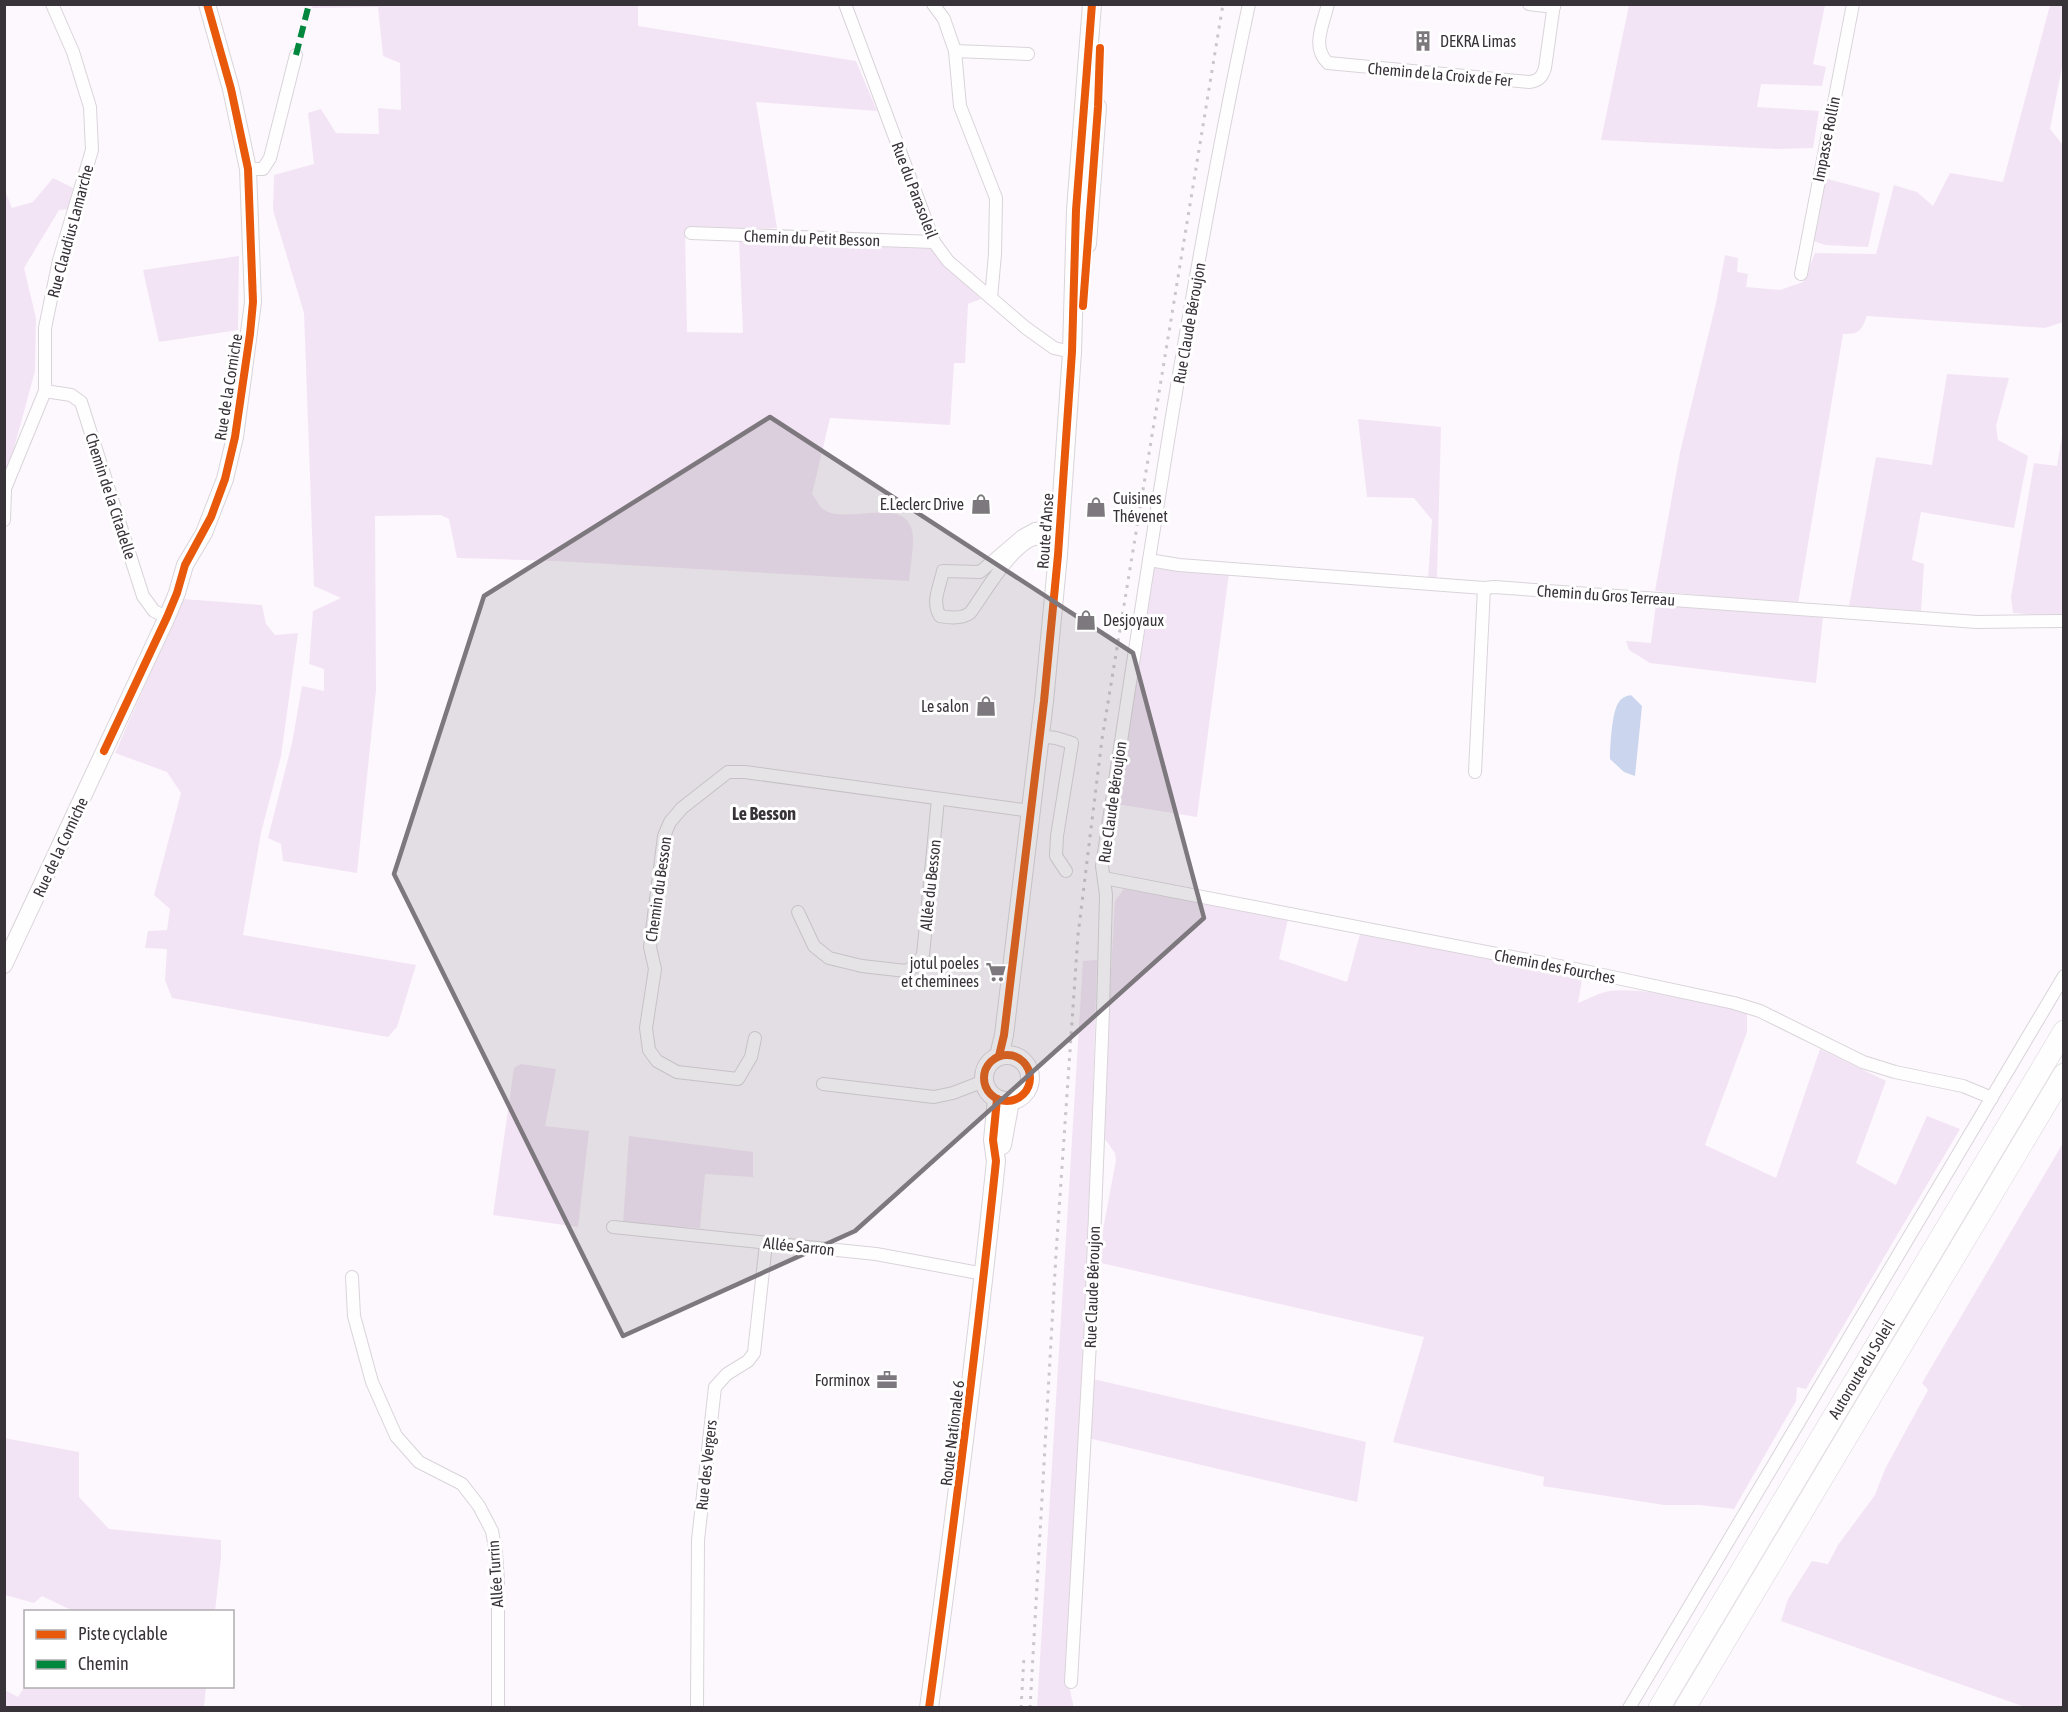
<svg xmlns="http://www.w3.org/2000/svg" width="2068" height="1712" font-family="'Asap Condensed',sans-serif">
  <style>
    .green { fill: #f3e4f5 }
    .water { fill: #cbd6ee }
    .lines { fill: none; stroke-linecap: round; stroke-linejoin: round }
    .street-casing { stroke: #d9d4d9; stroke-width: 14 }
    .secondary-casing { stroke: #d9d4d9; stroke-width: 18 }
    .primary-casing { stroke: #d9d4d9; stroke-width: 20 }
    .highway-casing { stroke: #d9d4d9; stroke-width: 22 }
    .street { stroke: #fffeff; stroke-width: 12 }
    .secondary { stroke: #fffeff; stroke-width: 16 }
    .primary { stroke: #fffeff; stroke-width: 18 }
    .highway { stroke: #fffeff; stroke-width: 21 }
    .rail { stroke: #c9c8c9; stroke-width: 3; stroke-dasharray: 3 6; stroke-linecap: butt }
    .quiet { stroke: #00873e; stroke-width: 6; stroke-dasharray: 12 6; stroke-linecap: butt }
    .cycleway-casing { stroke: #fff; stroke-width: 11 }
    .cycleway { stroke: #e8590c; stroke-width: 8 }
    .marked { fill: #7d787d; fill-opacity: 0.2; stroke: #7d787d; stroke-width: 4.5; stroke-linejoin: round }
    .labels { text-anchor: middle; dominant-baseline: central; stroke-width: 6; stroke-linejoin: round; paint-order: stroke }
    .poi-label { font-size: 16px; fill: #383338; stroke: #fff; text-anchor: end }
    .street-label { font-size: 16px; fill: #383338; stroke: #fff }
    .neighbourhood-label { font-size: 18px; font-weight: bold; fill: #383338; stroke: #fff }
  </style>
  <rect width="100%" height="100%" fill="#fdf8fd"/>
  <g class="green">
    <path d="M 313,5 L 638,5 L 638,26 L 856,61 L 877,111 L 756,102 L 777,228 L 685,229 L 687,332 L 743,333 L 739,240 L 928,244 L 952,271 L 981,299 L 968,304 L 965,363 L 954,363 L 950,425 L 830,418 L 812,494 C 816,499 819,506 823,509 C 845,526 903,495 912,530 C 915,543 910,567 909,581 L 556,561 L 457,558 L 449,519 L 441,515 L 375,516 L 376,690 L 357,873 L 283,861 L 281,844 L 268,838 L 292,743 L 302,686 L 324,691 L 324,669 L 309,664 L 313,611 L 341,598 L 314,586 L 304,313 L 273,210 L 274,175 L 314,164 L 308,113 L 321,109 L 336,133 L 379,134 L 378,108 L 401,110 L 400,63 L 383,56 L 378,7 L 312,8 Z"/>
    <path d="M 1629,5 L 1825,5 L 1813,64 L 1826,67 L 1822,86 L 1761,84 L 1757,107 L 1819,111 L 1813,148 L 1776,149 L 1601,140 Z"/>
    <path d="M 2050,5 L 2063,5 L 2063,62 L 2050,129 L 2063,145 L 2063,322 L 2045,328 L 1867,316 C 1861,330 1861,334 1843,334 L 1798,604 L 1655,591 L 1680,452 L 1716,303 L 1725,255 L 1738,258 L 1737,272 L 1748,274 L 1746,287 L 1780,290 L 1803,282 L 1815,253 L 1876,254 L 1894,185 L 1917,192 L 1933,206 L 1950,173 L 2003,182 Z"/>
    <path d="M 53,178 L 73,188 L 68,209 L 59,210 L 24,268 L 36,318 L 35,371 L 10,463 L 5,471 L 4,188 L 12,208 L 33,202 Z"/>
    <path d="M 1824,178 L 1880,193 L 1868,247 L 1825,245 L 1811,240 Z"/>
    <path d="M 239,256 L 238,330 L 159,342 L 143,270 Z"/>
    <path d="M 1947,374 L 2009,378 L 1996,426 L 1998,440 L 2028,456 L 2014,528 L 1921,512 L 1912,560 L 1924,564 L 1921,611 L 1849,606 L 1876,457 L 1932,465 Z"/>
    <path d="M 1358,419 L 1441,427 L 1437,579 L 1428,579 L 1432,520 L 1414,498 L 1367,497 Z"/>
    <path d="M 2062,436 L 2063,615 L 2053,616 L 2013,613 L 2011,597 L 2034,463 L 2057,466 Z"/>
    <path d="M 1155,565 L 1229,573 L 1197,817 L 1117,804 Z"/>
    <path d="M 183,599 L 262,605 L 266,624 L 275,635 L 298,633 L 281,756 L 261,833 L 243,935 L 416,965 L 397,1027 L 388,1037 L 172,998 L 165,980 L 167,949 L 145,948 L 148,931 L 167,930 L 170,909 L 154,895 L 181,793 L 167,772 L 115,753 Z"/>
    <path d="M 1656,604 L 1823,617 L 1816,683 L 1650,663 L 1629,650 L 1626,641 L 1651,643 Z"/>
    <path d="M 1124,889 L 1288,919 L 1279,959 L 1347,982 L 1360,934 L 1458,952 L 1582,980 L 1578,1003 C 1588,999 1599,993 1609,991 C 1648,987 1708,1003 1747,1012 L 1747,1032 L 1705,1145 L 1776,1178 L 1820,1049 L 1886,1081 L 1856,1163 L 1896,1185 L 1927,1116 L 1960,1129 L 1806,1389 L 1797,1387 L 1796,1401 L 1734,1509 L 1700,1505 L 1664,1505 L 1543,1486 L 1544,1477 L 1393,1442 L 1424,1337 L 1101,1263 L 1101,1240 L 1116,1160 L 1115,1153 L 1102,1135 L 1115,901 Z"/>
    <path d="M 1097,960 L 1089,1227 L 1090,1274 L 1068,1681 L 1073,1704 L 1073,1707 L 1037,1708 L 1083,961 Z"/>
    <path d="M 521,1064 L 556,1069 L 545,1126 L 589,1131 L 578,1227 L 493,1215 L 514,1068 Z"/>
    <path d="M 629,1136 L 753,1152 L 753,1177 L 705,1174 L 700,1228 L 623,1224 Z"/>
    <path d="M 2063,1143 L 2063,1707 L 2025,1707 L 1781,1621 L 1788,1599 L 1812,1561 L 1828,1564 L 1838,1545 L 1875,1495 L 1885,1469 L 1928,1390 L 1922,1383 Z"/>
    <path d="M 1093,1379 L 1366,1442 L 1357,1502 L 1088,1438 Z"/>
    <path d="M 4,1438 L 79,1452 L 79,1497 L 109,1529 L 221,1540 L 221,1558 L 215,1611 L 73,1611 L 42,1596 L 34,1603 L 5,1595 Z"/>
    <path d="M 25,1686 L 26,1686 L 206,1687 L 204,1707 L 5,1707 L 5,1690 L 18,1697 Z"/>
  </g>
  <path class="water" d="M 1631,695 L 1642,706 L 1635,776 L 1624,772 L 1610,759 C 1610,747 1612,710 1619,702 C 1622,697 1627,696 1631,695 Z"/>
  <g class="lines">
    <g class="street-casing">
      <g id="street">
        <path d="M 845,4 L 934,242 L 948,261 L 1026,328 L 1054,348 L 1072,352"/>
        <path d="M 933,4 L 944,19 L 955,51 L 960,106 L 996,198 L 995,254 L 991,298"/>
        <path d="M 1328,4 C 1323,24 1311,48 1328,63 L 1529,82 C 1539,81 1542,77 1545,68 L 1554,4"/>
        <path d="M 1529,4 L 1554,7"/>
        <path d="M 955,51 L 1028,54"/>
        <path d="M 248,169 L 263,169 L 270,158 L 296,55"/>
        <path d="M 691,233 L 934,242"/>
        <path d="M 1801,274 L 1853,4"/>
        <path d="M 45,391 L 71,395 L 81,402 L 143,596 L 154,611 L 167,617"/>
        <path d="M 4,491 L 45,391 L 45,328 L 59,260 L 92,150 L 90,107 L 73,52 L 52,4"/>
        <path d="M 4,520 L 5,491"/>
        <path d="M 1057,555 C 1034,501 984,596 970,613 C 962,619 950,618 940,616 C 931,602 940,586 943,571 L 980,572 L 1022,536 L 1035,529 L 1050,527 L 1059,523"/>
        <path d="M 1149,560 L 1179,565 L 1484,588 L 1494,587 L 1977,622 L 2064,621"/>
        <path d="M 1047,737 L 1056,738 L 1072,743 L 1057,836 L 1056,856 L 1066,871"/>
        <path d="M 1475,772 L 1484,588"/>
        <path d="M 1104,878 L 1575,969 L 1734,1003 L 1760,1011 L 1863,1062 L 1895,1072 L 1963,1086 L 1992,1098"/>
        <path d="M 798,912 L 814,946 L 829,958 L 862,966 L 906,971 L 915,966 L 923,955 L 938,799"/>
        <path d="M 755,1038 L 751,1057 L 738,1079 L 677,1072 L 657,1061 L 649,1050 L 646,1028 L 655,969 L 650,947 L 664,836 L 670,822 L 682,808 L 728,772 L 745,772 L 1031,811"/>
        <path d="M 823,1084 L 934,1097 L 953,1093 L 984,1081"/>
        <path d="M 613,1227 L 876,1254 L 984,1274"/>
        <path d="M 352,1277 L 354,1316 L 372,1382 L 396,1436 L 419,1462 L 462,1484 L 479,1506 L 492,1531 L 496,1553 L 498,1581 L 498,1708"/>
        <path d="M 1071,1682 L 1090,1342 L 1103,1011 L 1106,895 L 1102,866 C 1146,578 1188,289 1249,4"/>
        <path d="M 697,1708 L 698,1540 L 715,1387 L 727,1374 L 748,1361 L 754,1353 L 766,1243"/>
        <path d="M 1629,1708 L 2064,976"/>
      </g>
    </g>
    <g class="secondary-casing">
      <path id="secondary" d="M 4,965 L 167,617 L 177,593 L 185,565 L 204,533 L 225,479 L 235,437 L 253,302 L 248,169 L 231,89 L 207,4"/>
    </g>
    <g class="primary-casing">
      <g id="primary">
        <path d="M 1087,244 L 1097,107"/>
        <circle cx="1007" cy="1078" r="23"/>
        <path d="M 999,1056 L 1004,1035 L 1044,701 L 1058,555 L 1072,352 L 1076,210 L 1092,4"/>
        <path d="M 1002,1145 L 1010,1101"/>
        <path d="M 929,1708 C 954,1525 977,1343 996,1161 L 993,1140 L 997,1099"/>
      </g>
    </g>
    <g class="highway-casing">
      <g id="highway">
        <path d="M 1659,1708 L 2064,1031"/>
        <path d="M 1685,1708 L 2064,1074"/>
      </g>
    </g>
    <use href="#street" class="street"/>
    <use href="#secondary" class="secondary"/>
    <use href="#primary" class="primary"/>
    <use href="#highway" class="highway"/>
    <g class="rail">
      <path d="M 1021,1708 L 1024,1657"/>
      <path d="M 1030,1708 L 1056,1254 L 1078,935 L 1102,739 L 1223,4"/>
    </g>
    <path class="quiet" d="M 296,55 L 309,4"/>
    <g class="cycleway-casing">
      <g id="cycleway">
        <path d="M 1083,306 L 1098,107 L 1100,48"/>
        <path d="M 104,751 L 167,617 L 177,593 L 185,565 L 211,517 L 225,479 L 235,437 L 250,334 L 253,302 L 248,169 L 231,89 L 207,4"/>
        <circle cx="1007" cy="1078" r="23"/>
        <path d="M 999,1056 L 1004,1035 L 1044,701 L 1058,555 L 1072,352 L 1076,210 L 1092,4"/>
        <path d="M 929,1708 C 954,1525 977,1343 996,1161 L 993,1140 L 997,1099"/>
      </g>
    </g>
    <use href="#cycleway" class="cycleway"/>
  </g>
  <path class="marked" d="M 770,417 L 1133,653 L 1204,918 L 855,1231 L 623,1336 L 394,874 L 484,596 Z"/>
  <defs>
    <g id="building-bare" transform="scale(1.62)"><path d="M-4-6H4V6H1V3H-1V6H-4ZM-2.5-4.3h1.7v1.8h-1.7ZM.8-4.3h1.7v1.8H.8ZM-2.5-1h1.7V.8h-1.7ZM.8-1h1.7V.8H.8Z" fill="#7d787d" stroke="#fff" stroke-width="2.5" paint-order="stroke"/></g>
    <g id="shop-bare" transform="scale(1.62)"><path d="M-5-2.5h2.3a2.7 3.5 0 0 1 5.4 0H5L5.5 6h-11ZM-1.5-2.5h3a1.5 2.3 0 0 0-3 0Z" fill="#7d787d" stroke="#fff" stroke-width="2.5" paint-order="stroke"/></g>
    <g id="supermarket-bare" transform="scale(1.62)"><path d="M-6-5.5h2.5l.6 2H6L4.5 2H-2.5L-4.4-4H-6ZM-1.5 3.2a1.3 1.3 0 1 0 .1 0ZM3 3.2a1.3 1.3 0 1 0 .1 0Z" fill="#7d787d" stroke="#fff" stroke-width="2.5" paint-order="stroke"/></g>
    <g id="office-bare" transform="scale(1.62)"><path d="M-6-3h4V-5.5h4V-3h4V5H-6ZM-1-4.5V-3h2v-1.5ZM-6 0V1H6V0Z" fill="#7d787d" stroke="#fff" stroke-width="2.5" paint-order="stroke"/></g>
  </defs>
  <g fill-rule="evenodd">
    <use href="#building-bare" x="1423" y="41"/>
    <use href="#shop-bare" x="981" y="504"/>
    <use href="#shop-bare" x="1096" y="507"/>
    <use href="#shop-bare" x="1086" y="620"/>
    <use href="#shop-bare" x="986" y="706"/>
    <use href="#supermarket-bare" x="996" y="972"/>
    <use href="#office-bare" x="887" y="1380"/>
  </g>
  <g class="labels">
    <g class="poi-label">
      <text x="1440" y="41" text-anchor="start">DEKRA Limas</text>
      <text x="1113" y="498" text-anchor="start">Cuisines<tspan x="1113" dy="18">Thévenet</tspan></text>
      <text x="964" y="504">E.Leclerc Drive</text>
      <text x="1103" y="620" text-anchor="start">Desjoyaux</text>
      <text x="969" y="706">Le salon</text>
      <text x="979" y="963">jotul poeles<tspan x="979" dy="18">et cheminees</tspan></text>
      <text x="870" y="1380">Forminox</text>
    </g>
    <g class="street-label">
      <text transform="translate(1440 74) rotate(5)">Chemin de la Croix de Fer</text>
      <text transform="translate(1826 139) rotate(-79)">Impasse Rollin</text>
      <text transform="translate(915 190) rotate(69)">Rue du Parasoleil</text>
      <text transform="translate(70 231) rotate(-75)">Rue Claudius Lamarche</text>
      <text transform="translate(812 238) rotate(2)">Chemin du Petit Besson</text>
      <text transform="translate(1189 323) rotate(-80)">Rue Claude Béroujon</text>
      <text transform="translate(228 387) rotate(-81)">Rue de la Corniche</text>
      <text transform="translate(111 496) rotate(72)">Chemin de la Citadelle</text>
      <text transform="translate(1045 531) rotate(-86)">Route d'Anse</text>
      <text transform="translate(1606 595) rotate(4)">Chemin du Gros Terreau</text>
      <text transform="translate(1112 802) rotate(-82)">Rue Claude Béroujon</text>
      <text transform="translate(60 847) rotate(-65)">Rue de la Corniche</text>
      <text transform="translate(930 885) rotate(-84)">Allée du Besson</text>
      <text transform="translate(658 889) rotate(-82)">Chemin du Besson</text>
      <text transform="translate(1555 966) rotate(11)">Chemin des Fourches</text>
      <text transform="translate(799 1246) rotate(6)">Allée Sarron</text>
      <text transform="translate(1092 1287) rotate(-88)">Rue Claude Béroujon</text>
      <text transform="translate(1861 1369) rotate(-59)">Autoroute du Soleil</text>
      <text transform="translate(952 1433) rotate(-83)">Route Nationale 6</text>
      <text transform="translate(706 1465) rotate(-84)">Rue des Vergers</text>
      <text transform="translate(495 1574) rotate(-94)">Allée Turrin</text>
    </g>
    <g class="neighbourhood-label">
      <text x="764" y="813">Le Besson</text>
    </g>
  </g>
  <rect width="2068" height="1712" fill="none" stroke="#383338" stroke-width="12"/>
  <rect x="24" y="1610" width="210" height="78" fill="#ffffff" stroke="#afadaf" stroke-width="1.5"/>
  <rect x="36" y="1630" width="30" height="9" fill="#e8590c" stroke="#afadaf" stroke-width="1.5"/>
  <text x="78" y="1640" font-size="18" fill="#383338">Piste cyclable</text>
  <rect x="36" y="1660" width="30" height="9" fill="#00873e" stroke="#afadaf" stroke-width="1.5"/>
  <text x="78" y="1670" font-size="18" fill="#383338">Chemin</text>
</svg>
